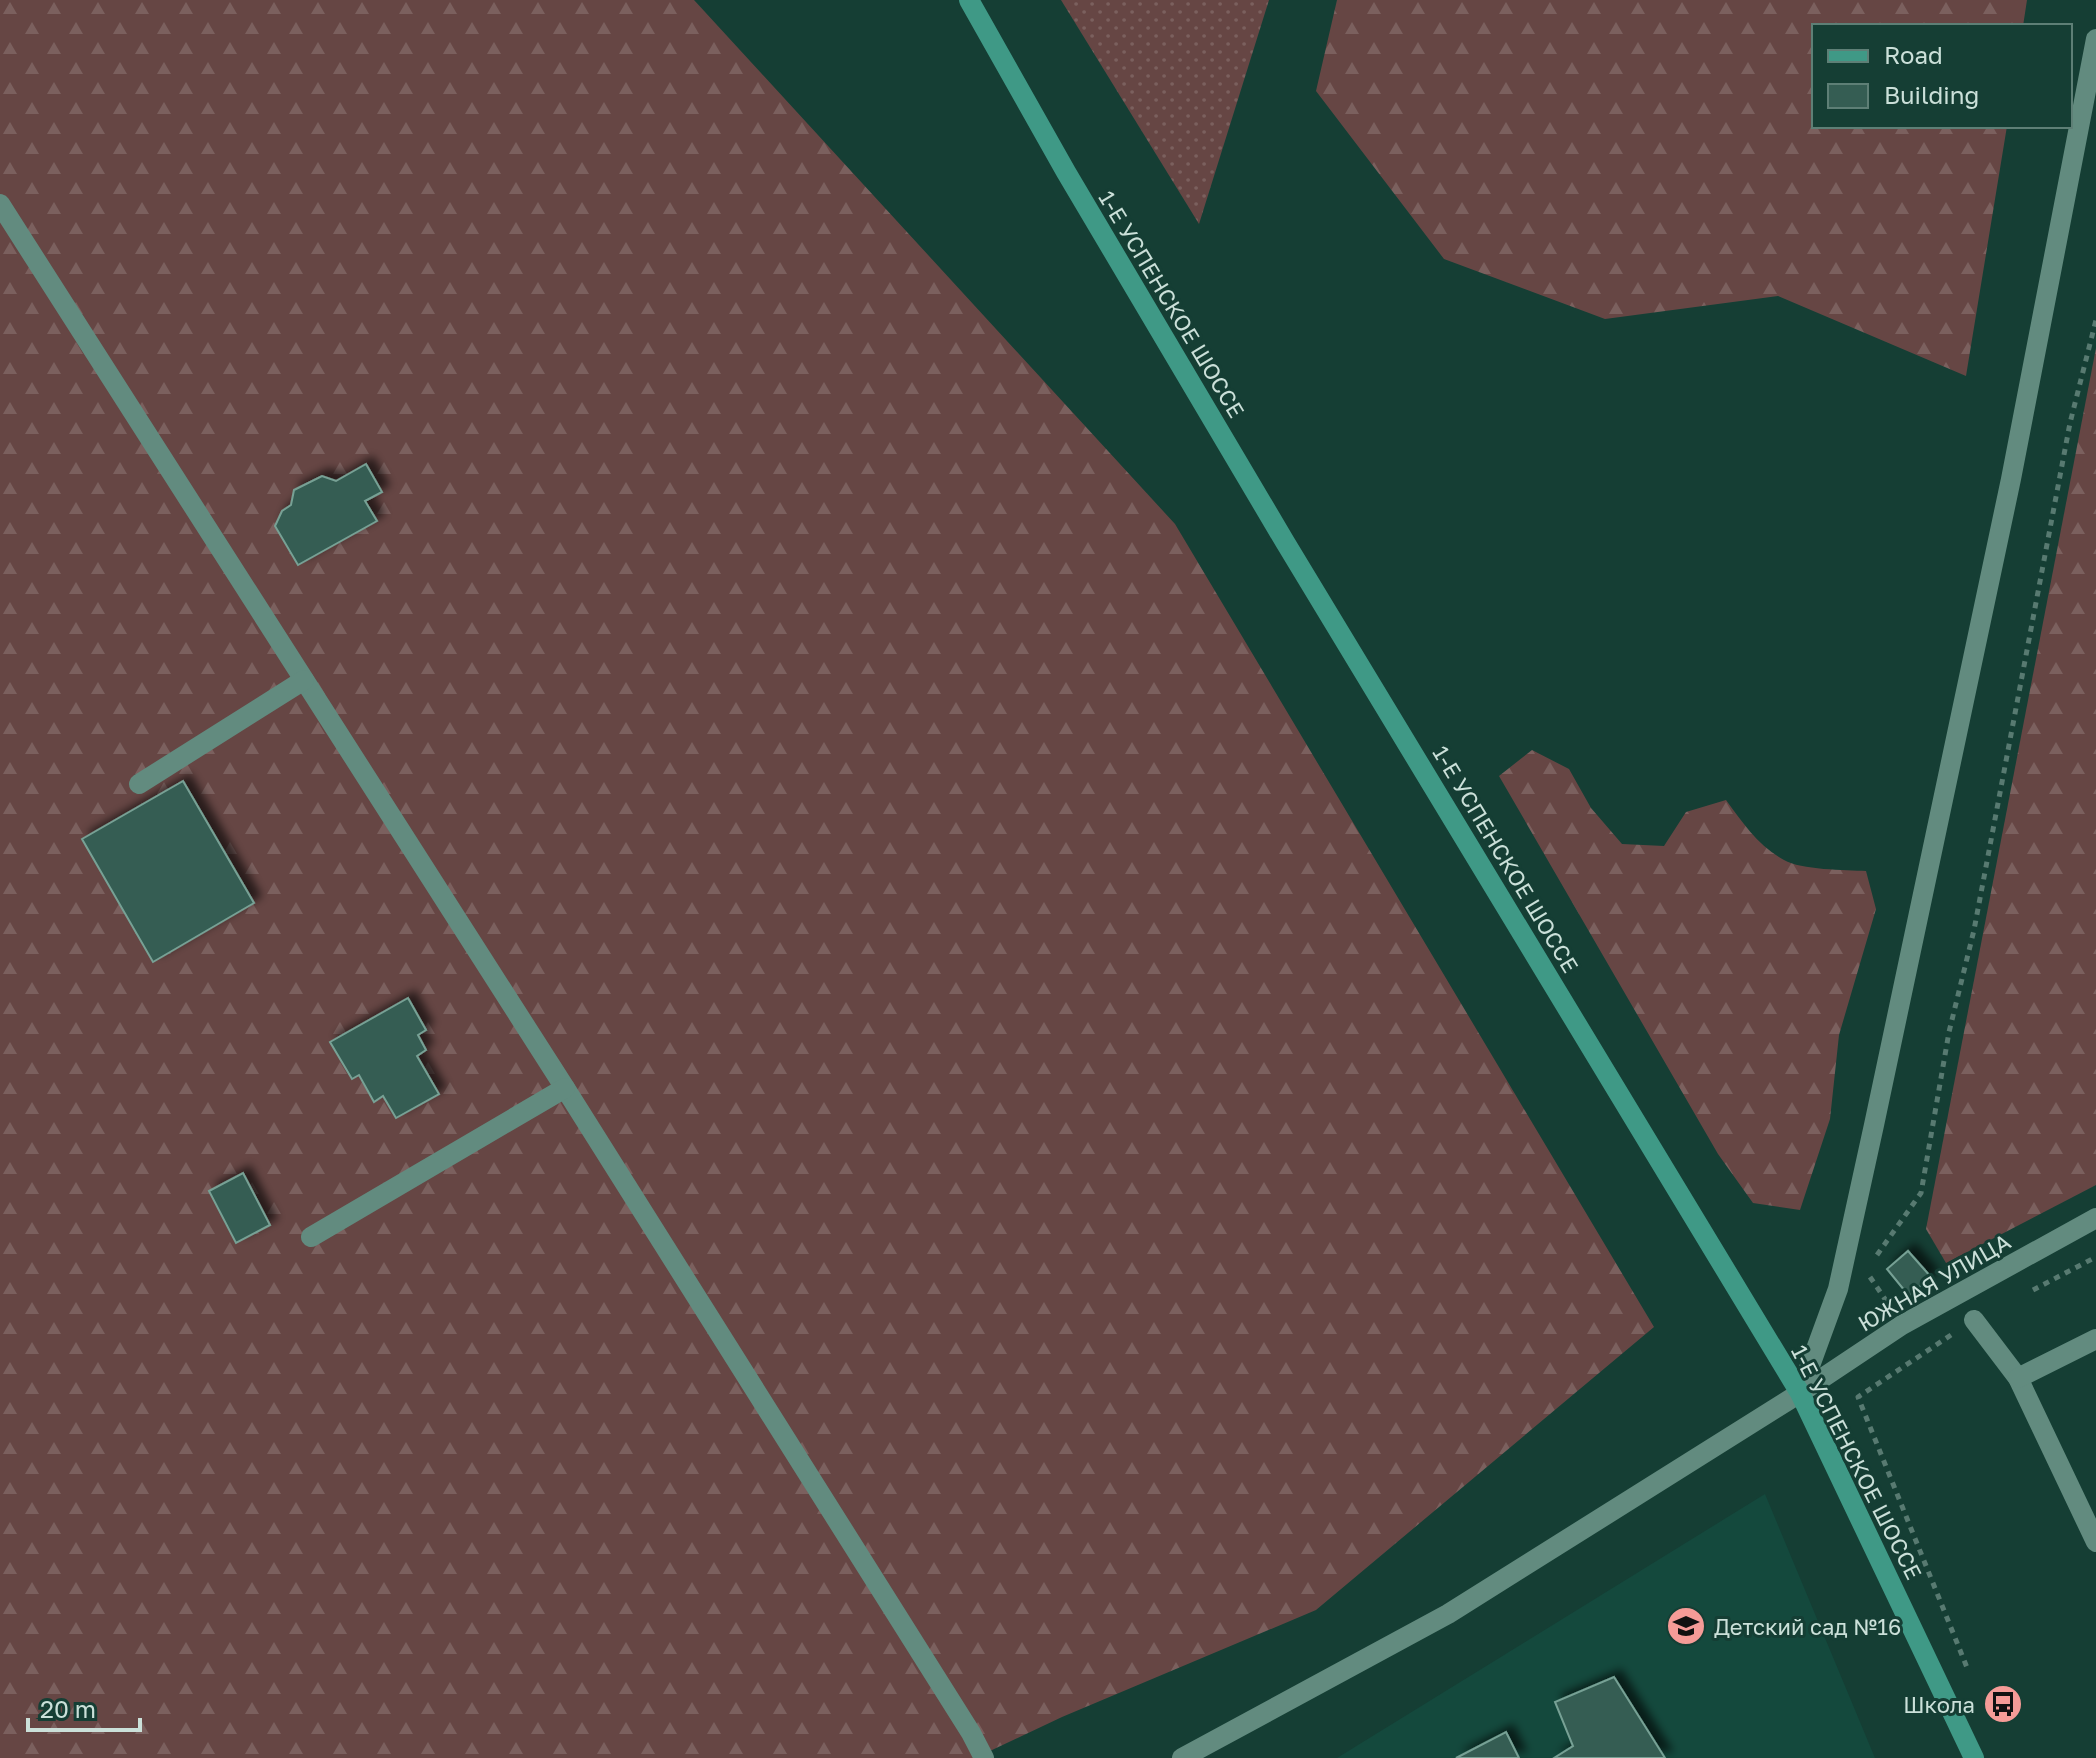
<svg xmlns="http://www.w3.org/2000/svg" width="2096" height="1758" font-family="'Golos Text',sans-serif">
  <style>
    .built { fill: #14493d }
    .grass { fill: url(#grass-dots) }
    .forest { fill: url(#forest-firs) }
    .building { fill: #355d53; stroke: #77a195; stroke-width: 2; filter: url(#shadow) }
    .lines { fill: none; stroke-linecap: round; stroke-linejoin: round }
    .path { stroke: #587a71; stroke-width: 5; stroke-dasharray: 6 6; stroke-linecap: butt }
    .minor { stroke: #628b7f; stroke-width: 20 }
    .major { stroke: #3f9986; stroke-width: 20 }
    .labels { text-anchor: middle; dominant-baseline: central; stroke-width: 6; stroke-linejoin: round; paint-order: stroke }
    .street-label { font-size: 22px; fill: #cbe0d9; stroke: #153e34 }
    .poi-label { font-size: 22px; fill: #cbe0d9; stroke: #153e34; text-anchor: start }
  </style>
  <defs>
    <pattern id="grass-dots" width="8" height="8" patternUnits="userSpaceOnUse" patternTransform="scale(2)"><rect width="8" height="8" fill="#664644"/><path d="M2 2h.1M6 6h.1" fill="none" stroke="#7b605e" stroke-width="1.8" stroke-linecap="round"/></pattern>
    <pattern id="forest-firs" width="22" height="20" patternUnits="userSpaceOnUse" patternTransform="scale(2)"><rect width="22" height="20" fill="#664644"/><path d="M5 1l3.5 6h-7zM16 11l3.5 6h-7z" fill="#7b605e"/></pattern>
    <filter id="shadow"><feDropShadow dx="7" dy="-7" stdDeviation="4" flood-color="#0009"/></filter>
  </defs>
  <rect width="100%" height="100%" fill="#153e34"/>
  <path class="built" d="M 1765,1494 L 1875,1758 L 1337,1758 Z"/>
  <path class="grass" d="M 1061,0 L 1269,0 L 1199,224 Z"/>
  <g class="forest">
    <path d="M 0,0 L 694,0 L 1175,524 L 1654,1327 L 1316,1610 L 1062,1717 L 975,1758 L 0,1758 Z"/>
    <path d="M 1337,0 L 2027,0 L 2023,26 L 1814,26 L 1814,126 L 2007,126 L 1966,376 L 1778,296 L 1605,319 L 1444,259 L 1316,91 Z"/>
    <path d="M 2096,348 L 2096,1185 L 1946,1263 L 1926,1229 Z"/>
    <path d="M 1532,750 L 1569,769 L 1591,808 L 1622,844 L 1664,846 L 1686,812 L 1726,800 C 1743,823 1758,846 1784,860 C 1801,870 1845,870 1866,871 L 1876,909 L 1839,1035 L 1830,1119 L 1800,1210 L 1753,1203 L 1718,1154 L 1499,776 Z"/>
  </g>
  <g class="building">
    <path d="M 366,464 L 382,492 L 365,501 L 377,521 L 298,565 L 275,526 L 282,511 L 291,505 L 294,490 L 322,476 L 336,481 Z"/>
    <path d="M 183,781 L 254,903 L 153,962 L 82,839 Z"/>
    <path d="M 408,998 L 426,1030 L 418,1035 L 426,1050 L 417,1056 L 439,1094 L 396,1118 L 383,1096 L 374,1102 L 359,1075 L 352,1079 L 330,1042 Z"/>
    <path d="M 243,1173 L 270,1225 L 236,1243 L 209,1191 Z"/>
    <path d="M 1908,1251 L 1931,1277 L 1909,1296 L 1887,1269 Z"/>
    <path d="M 1614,1677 L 1665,1758 L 1554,1758 L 1573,1746 L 1555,1702 Z"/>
    <path d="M 1506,1732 L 1519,1758 L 1456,1758 Z"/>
  </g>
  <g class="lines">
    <g class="path">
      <path d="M 1877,1255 L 1921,1193 L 1949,1032 L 1974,930 L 2070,423 L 2096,320"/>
      <path d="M 1870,1277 L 1887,1302"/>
      <path d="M 2033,1290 L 2096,1257"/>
      <path d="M 1951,1335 L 1858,1397 L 1968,1670"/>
    </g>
    <g class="minor">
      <path d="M 0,204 L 565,1088 L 971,1733 L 984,1758"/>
      <path d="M 139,784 L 304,680"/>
      <path d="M 311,1237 L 565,1088"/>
      <path d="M 1974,1320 L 2018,1378 L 2096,1542"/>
      <path d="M 2018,1378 L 2096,1339"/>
      <path d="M 1800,1393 L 1838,1289 L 1874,1125 L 2011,479 L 2096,39"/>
      <path d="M 1182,1758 L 1448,1614 L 1800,1393 L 1902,1325 L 2096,1218"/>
    </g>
    <path class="major" d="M 969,0 L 1066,172 L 1285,542 L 1800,1393 L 1974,1758"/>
  </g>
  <defs>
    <g id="school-disc" transform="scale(2)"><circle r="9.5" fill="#f59b97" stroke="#153e34"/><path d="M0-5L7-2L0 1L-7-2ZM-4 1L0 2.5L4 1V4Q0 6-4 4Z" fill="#111"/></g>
    <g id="bus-disc" transform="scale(2)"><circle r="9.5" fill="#f59b97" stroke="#153e34"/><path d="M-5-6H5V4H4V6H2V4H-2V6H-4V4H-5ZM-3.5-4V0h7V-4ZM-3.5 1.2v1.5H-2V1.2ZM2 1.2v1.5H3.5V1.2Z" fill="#111"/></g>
  </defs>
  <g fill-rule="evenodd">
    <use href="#school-disc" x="1686" y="1626"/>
    <use href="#bus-disc" x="2003" y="1704"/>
  </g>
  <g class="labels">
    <g class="street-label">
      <text transform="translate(1172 304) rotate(59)">1-Е УСПЕНСКОЕ ШОССЕ</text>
      <text transform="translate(1506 859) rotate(59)">1-Е УСПЕНСКОЕ ШОССЕ</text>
      <text transform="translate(1934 1282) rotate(-30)">ЮЖНАЯ УЛИЦА</text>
      <text transform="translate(1857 1462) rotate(63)">1-Е УСПЕНСКОЕ ШОССЕ</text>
    </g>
    <g class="poi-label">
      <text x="1714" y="1626">Детский сад №16</text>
      <text x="1975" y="1704" text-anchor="end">Школа</text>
    </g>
  </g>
  <rect x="1812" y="24" width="260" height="104" fill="#153e34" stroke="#5e7f76" stroke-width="2"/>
  <rect x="1828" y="50" width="40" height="12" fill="#3f9986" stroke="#5e7f76" stroke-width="2"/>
  <text x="1884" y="64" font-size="24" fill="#cbe0d9">Road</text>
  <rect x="1828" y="84" width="40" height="24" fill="#355d53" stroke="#5e7f76" stroke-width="2"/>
  <text x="1884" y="104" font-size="24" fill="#cbe0d9">Building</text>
  <path d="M28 1718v12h112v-12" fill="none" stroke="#cbe0d9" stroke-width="4"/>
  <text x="40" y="1718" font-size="24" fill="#cbe0d9" stroke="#153e34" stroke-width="6" paint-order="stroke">20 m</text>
</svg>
